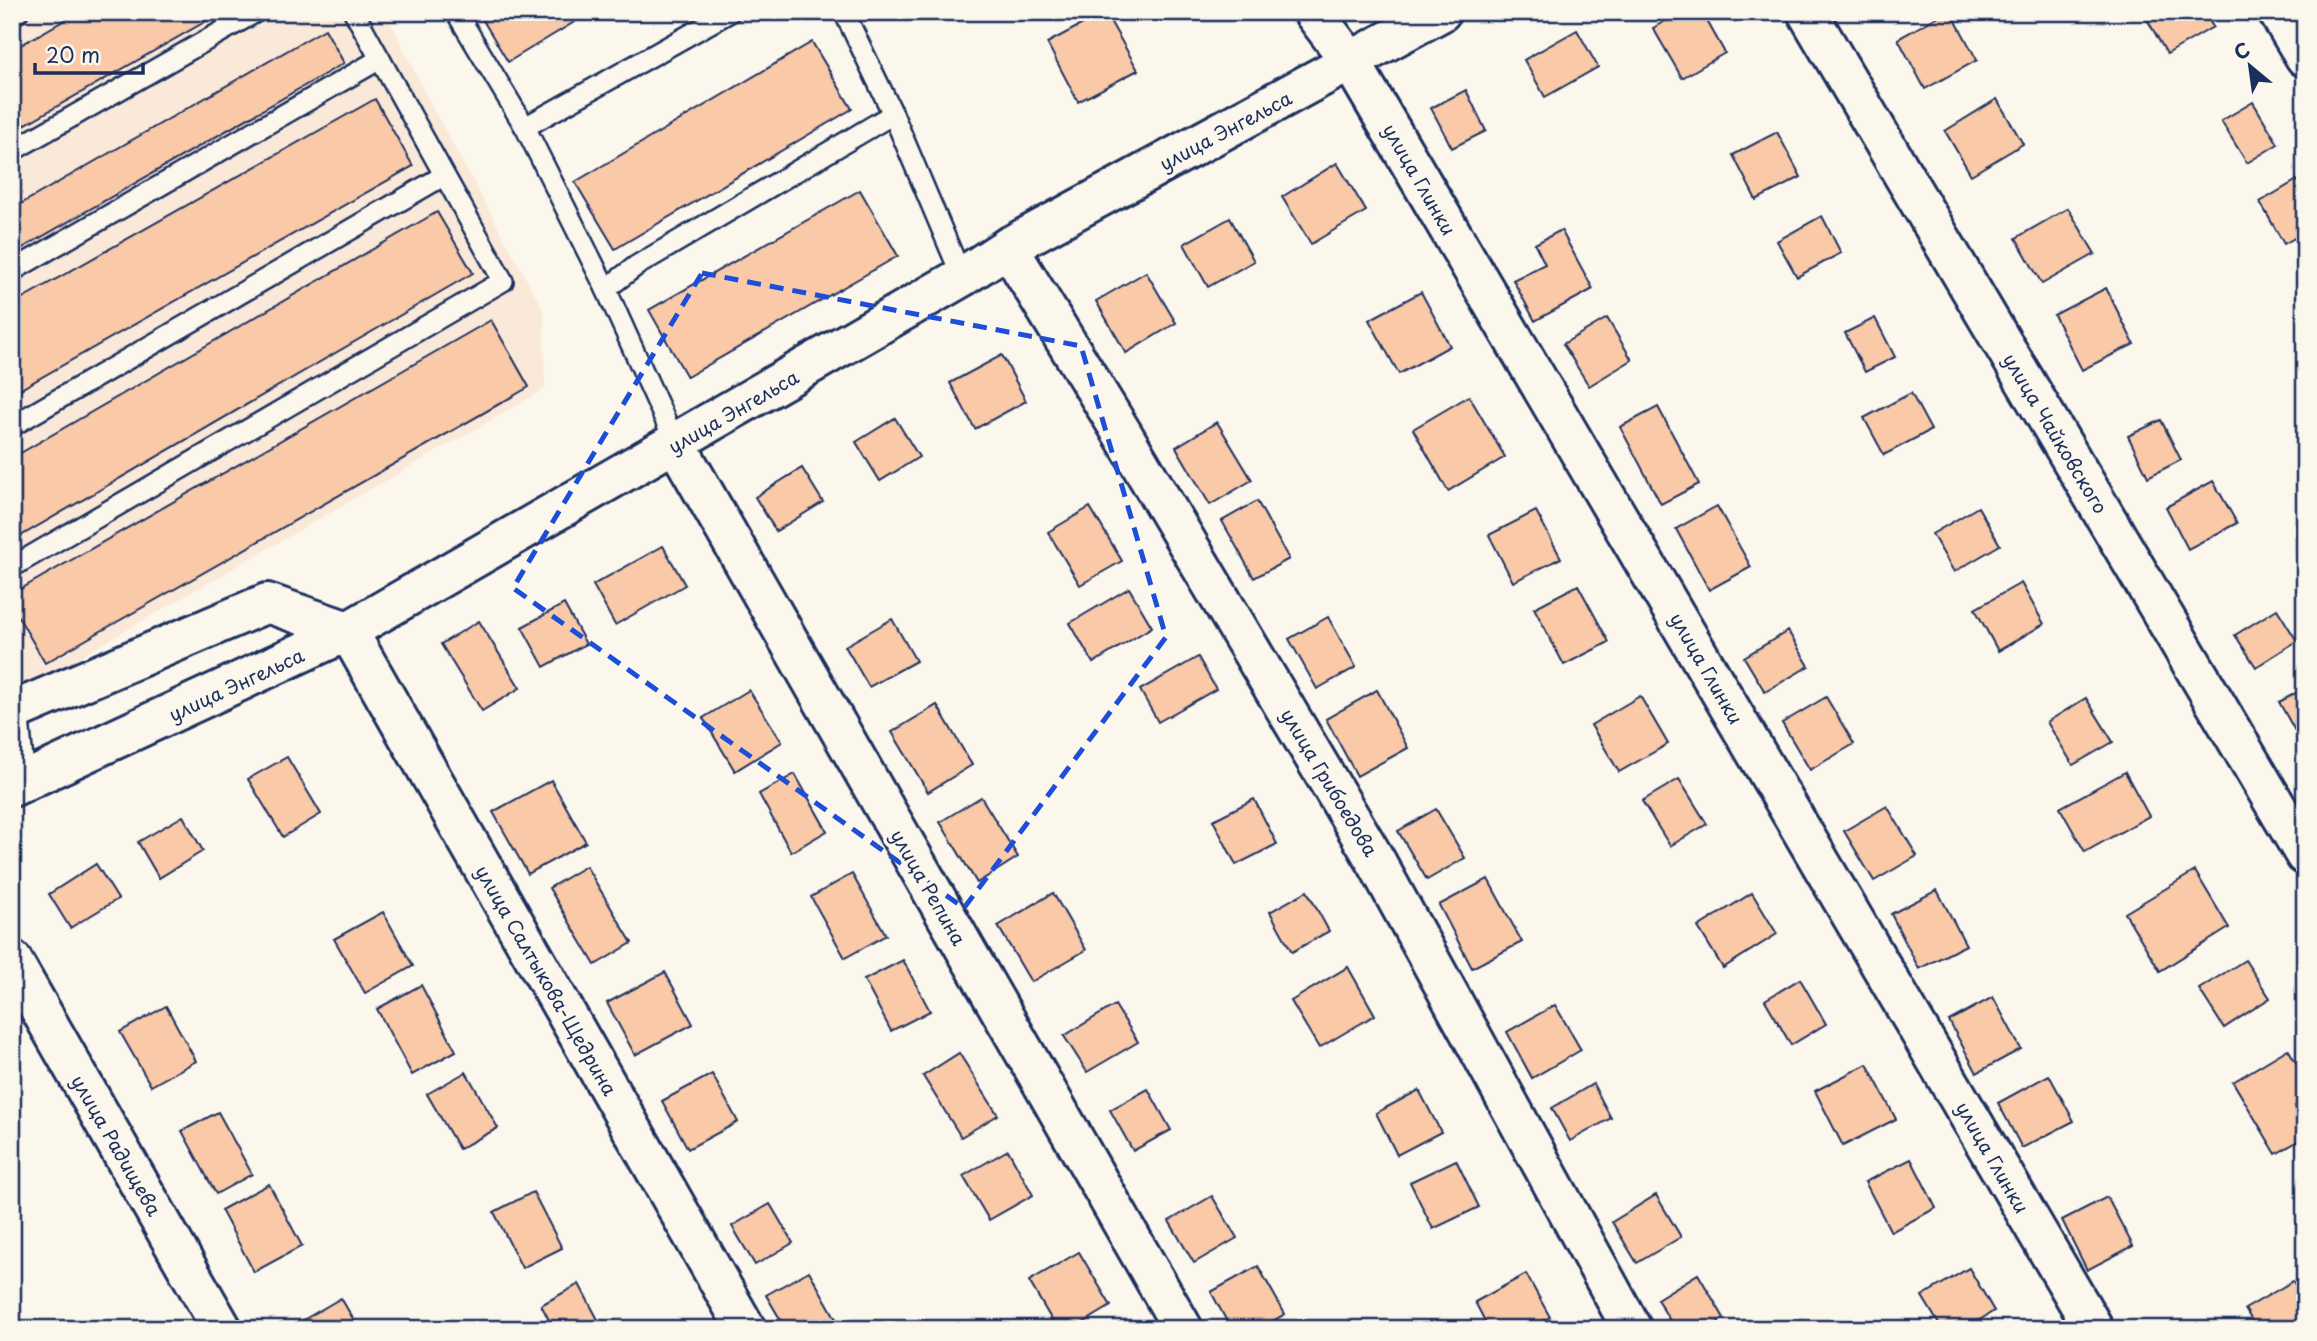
<svg xmlns="http://www.w3.org/2000/svg" width="2317" height="1341" font-family="'Playpen Sans',sans-serif">
  <style>
    .built { fill: #fae9d8 }
    .building { fill: #f9c9a8; stroke: #1b2f5e; stroke-width: 2 }
    .lines { fill: none; stroke-linecap: round; stroke-linejoin: round }
    .service-casing { stroke: #1b2f5e; stroke-width: 24 }
    .minor-casing { stroke: #1b2f5e; stroke-width: 44 }
    .service { stroke: #fbf7ec; stroke-width: 19 }
    .minor { stroke: #fbf7ec; stroke-width: 38 }
    .marked { fill: none; stroke: #1d4ed8; stroke-width: 5; stroke-dasharray: 14 9; stroke-linejoin: round }
    .labels { text-anchor: middle; dominant-baseline: central; stroke-width: 7; stroke-linejoin: round; paint-order: stroke }
    .street-label { font-size: 19px; fill: #1b2f5e; stroke: #fbf7ec }
  </style>
  <rect width="100%" height="100%" fill="#fbf7ec"/>
  <filter id="ink" filterUnits="userSpaceOnUse"><feTurbulence type="fractalNoise" baseFrequency=".0143" numOctaves="2"/><feDisplacementMap in="SourceGraphic" scale="14" xChannelSelector="R" yChannelSelector="G"/><feConvolveMatrix kernelMatrix="1 2 1 2 8 2 1 2 1" color-interpolation-filters="sRGB"/></filter>
  <g filter="url(#ink)">
    <path class="built" d="M 12,12 L 386,12 L 429,101 L 544,311 L 545,389 L 12,696 Z"/>
    <g class="building">
      <path d="M 79,12 L 222,12 L 12,132 L 12,50 Z"/>
      <path d="M 478,12 L 591,12 L 508,62 Z"/>
      <path d="M 1105,12 L 1138,70 L 1078,102 L 1047,43 Z"/>
      <path d="M 1681,12 L 1702,12 L 1725,53 L 1682,78 L 1653,28 Z"/>
      <path d="M 1946,12 L 1951,12 L 1977,60 L 1925,89 L 1898,39 Z"/>
      <path d="M 2147,12 L 2204,12 L 2213,27 L 2167,54 L 2144,14 Z"/>
      <path d="M 325,29 L 344,63 L 12,254 L 12,209 Z"/>
      <path d="M 1577,30 L 1598,67 L 1545,97 L 1524,60 Z"/>
      <path d="M 812,42 L 852,109 L 615,249 L 575,182 Z"/>
      <path d="M 1466,90 L 1486,131 L 1452,148 L 1431,108 Z"/>
      <path d="M 375,99 L 413,166 L 12,394 L 12,304 Z"/>
      <path d="M 1997,99 L 2023,144 L 1971,175 L 1945,131 Z"/>
      <path d="M 2253,102 L 2278,144 L 2247,163 L 2221,121 Z"/>
      <path d="M 1777,132 L 1801,177 L 1756,200 L 1733,155 Z"/>
      <path d="M 1337,163 L 1366,211 L 1311,244 L 1282,197 Z"/>
      <path d="M 2297,180 L 2305,192 L 2305,232 L 2284,244 L 2260,202 Z"/>
      <path d="M 860,190 L 898,256 L 687,377 L 649,310 Z"/>
      <path d="M 2068,208 L 2095,254 L 2042,284 L 2016,238 Z"/>
      <path d="M 437,212 L 473,273 L 12,541 L 12,458 Z"/>
      <path d="M 1822,216 L 1841,253 L 1797,277 L 1777,241 Z"/>
      <path d="M 1230,218 L 1254,261 L 1208,287 L 1184,244 Z"/>
      <path d="M 1561,230 L 1593,289 L 1535,321 L 1513,280 L 1545,264 L 1535,244 Z"/>
      <path d="M 1146,272 L 1176,323 L 1126,353 L 1096,301 Z"/>
      <path d="M 2106,288 L 2134,344 L 2082,370 L 2054,315 Z"/>
      <path d="M 1421,292 L 1450,346 L 1399,374 L 1369,320 Z"/>
      <path d="M 1607,318 L 1632,360 L 1589,386 L 1563,344 Z"/>
      <path d="M 1875,318 L 1895,357 L 1865,372 L 1845,333 Z"/>
      <path d="M 491,320 L 529,387 L 45,663 L 12,606 L 12,594 Z"/>
      <path d="M 1002,355 L 1026,401 L 975,429 L 950,383 Z"/>
      <path d="M 1911,393 L 1931,430 L 1884,455 L 1864,418 Z"/>
      <path d="M 1469,396 L 1505,457 L 1448,491 L 1413,429 Z"/>
      <path d="M 1658,407 L 1699,484 L 1661,504 L 1620,427 Z"/>
      <path d="M 895,418 L 919,457 L 880,481 L 856,442 Z"/>
      <path d="M 2161,420 L 2181,460 L 2148,477 L 2128,436 Z"/>
      <path d="M 1217,422 L 1252,480 L 1210,505 L 1176,447 Z"/>
      <path d="M 802,468 L 823,502 L 776,531 L 755,497 Z"/>
      <path d="M 2213,481 L 2237,523 L 2188,549 L 2166,507 Z"/>
      <path d="M 1257,501 L 1289,559 L 1254,578 L 1222,521 Z"/>
      <path d="M 1717,506 L 1751,567 L 1709,590 L 1676,529 Z"/>
      <path d="M 1090,507 L 1122,561 L 1080,585 L 1048,532 Z"/>
      <path d="M 1978,507 L 2000,545 L 1954,572 L 1932,534 Z"/>
      <path d="M 1536,511 L 1561,558 L 1513,582 L 1489,535 Z"/>
      <path d="M 663,546 L 685,585 L 615,625 L 593,585 Z"/>
      <path d="M 2021,583 L 2044,624 L 1998,651 L 1975,609 Z"/>
      <path d="M 1578,585 L 1609,642 L 1564,665 L 1534,608 Z"/>
      <path d="M 1129,588 L 1152,627 L 1093,663 L 1070,623 Z"/>
      <path d="M 564,604 L 586,644 L 544,667 L 522,627 Z"/>
      <path d="M 2277,609 L 2297,641 L 2256,667 L 2235,635 Z"/>
      <path d="M 1328,617 L 1356,667 L 1317,689 L 1289,639 Z"/>
      <path d="M 892,619 L 916,661 L 869,687 L 845,646 Z"/>
      <path d="M 479,621 L 520,688 L 482,711 L 441,644 Z"/>
      <path d="M 1788,631 L 1809,666 L 1765,692 L 1744,657 Z"/>
      <path d="M 1198,657 L 1216,689 L 1158,722 L 1140,690 Z"/>
      <path d="M 2305,688 L 2305,749 L 2279,702 Z"/>
      <path d="M 749,690 L 782,742 L 735,771 L 703,718 Z"/>
      <path d="M 1377,690 L 1408,748 L 1357,776 L 1326,719 Z"/>
      <path d="M 1640,696 L 1668,744 L 1619,772 L 1591,725 Z"/>
      <path d="M 1826,697 L 1854,744 L 1810,770 L 1782,723 Z"/>
      <path d="M 2086,698 L 2113,742 L 2073,765 L 2047,722 Z"/>
      <path d="M 937,705 L 972,765 L 928,792 L 892,732 Z"/>
      <path d="M 287,757 L 321,814 L 283,837 L 248,779 Z"/>
      <path d="M 2125,772 L 2149,816 L 2085,852 L 2060,808 Z"/>
      <path d="M 795,774 L 827,831 L 791,852 L 759,794 Z"/>
      <path d="M 1679,779 L 1707,824 L 1670,846 L 1642,801 Z"/>
      <path d="M 551,780 L 586,842 L 528,874 L 493,812 Z"/>
      <path d="M 981,797 L 1018,857 L 977,883 L 940,822 Z"/>
      <path d="M 1254,799 L 1277,844 L 1236,865 L 1213,820 Z"/>
      <path d="M 1887,806 L 1917,856 L 1874,881 L 1844,831 Z"/>
      <path d="M 1436,809 L 1465,858 L 1427,880 L 1398,831 Z"/>
      <path d="M 183,816 L 203,851 L 159,878 L 138,842 Z"/>
      <path d="M 96,864 L 118,899 L 70,928 L 49,894 Z"/>
      <path d="M 586,866 L 632,943 L 595,965 L 549,888 Z"/>
      <path d="M 2195,871 L 2229,928 L 2160,971 L 2125,913 Z"/>
      <path d="M 852,874 L 886,935 L 845,958 L 811,897 Z"/>
      <path d="M 1488,879 L 1522,942 L 1472,968 L 1439,905 Z"/>
      <path d="M 1937,890 L 1966,945 L 1919,969 L 1891,914 Z"/>
      <path d="M 1307,891 L 1329,931 L 1292,952 L 1270,912 Z"/>
      <path d="M 1053,893 L 1086,950 L 1031,982 L 998,926 Z"/>
      <path d="M 1752,893 L 1777,934 L 1723,968 L 1698,927 Z"/>
      <path d="M 383,912 L 413,966 L 365,993 L 334,939 Z"/>
      <path d="M 903,960 L 930,1011 L 891,1031 L 864,980 Z"/>
      <path d="M 2245,960 L 2270,998 L 2224,1028 L 2199,989 Z"/>
      <path d="M 1348,967 L 1375,1015 L 1319,1048 L 1291,1001 Z"/>
      <path d="M 665,972 L 693,1024 L 635,1055 L 607,1003 Z"/>
      <path d="M 1800,979 L 1826,1024 L 1791,1045 L 1765,1000 Z"/>
      <path d="M 421,985 L 456,1051 L 412,1075 L 377,1009 Z"/>
      <path d="M 1993,997 L 2021,1049 L 1977,1073 L 1949,1021 Z"/>
      <path d="M 1115,1005 L 1138,1042 L 1087,1072 L 1064,1036 Z"/>
      <path d="M 1555,1005 L 1581,1050 L 1532,1078 L 1507,1032 Z"/>
      <path d="M 166,1006 L 196,1061 L 151,1086 L 120,1032 Z"/>
      <path d="M 2288,1049 L 2305,1077 L 2305,1100 L 2295,1106 L 2305,1123 L 2305,1137 L 2276,1154 L 2233,1082 Z"/>
      <path d="M 959,1053 L 998,1115 L 961,1137 L 923,1076 Z"/>
      <path d="M 1867,1064 L 1896,1119 L 1843,1146 L 1815,1091 Z"/>
      <path d="M 466,1072 L 498,1128 L 459,1149 L 427,1094 Z"/>
      <path d="M 712,1074 L 738,1122 L 688,1149 L 662,1101 Z"/>
      <path d="M 2049,1075 L 2074,1121 L 2022,1148 L 1998,1103 Z"/>
      <path d="M 1593,1084 L 1611,1118 L 1570,1141 L 1552,1108 Z"/>
      <path d="M 1148,1089 L 1171,1130 L 1133,1151 L 1110,1110 Z"/>
      <path d="M 1419,1090 L 1441,1132 L 1397,1155 L 1376,1113 Z"/>
      <path d="M 218,1112 L 252,1174 L 216,1194 L 182,1131 Z"/>
      <path d="M 1008,1150 L 1033,1195 L 989,1220 L 963,1176 Z"/>
      <path d="M 1911,1159 L 1936,1208 L 1891,1232 L 1865,1182 Z"/>
      <path d="M 1456,1160 L 1479,1207 L 1433,1229 L 1410,1182 Z"/>
      <path d="M 269,1184 L 302,1246 L 254,1272 L 221,1210 Z"/>
      <path d="M 533,1192 L 562,1248 L 522,1268 L 494,1212 Z"/>
      <path d="M 1656,1195 L 1681,1237 L 1637,1263 L 1612,1222 Z"/>
      <path d="M 1212,1196 L 1237,1238 L 1194,1263 L 1169,1221 Z"/>
      <path d="M 2107,1197 L 2133,1246 L 2087,1270 L 2062,1220 Z"/>
      <path d="M 770,1204 L 793,1243 L 755,1265 L 732,1226 Z"/>
      <path d="M 1079,1252 L 1111,1306 L 1073,1329 L 1057,1329 L 1029,1281 Z"/>
      <path d="M 1258,1266 L 1285,1314 L 1258,1329 L 1231,1329 L 1211,1292 Z"/>
      <path d="M 1969,1268 L 1994,1311 L 1965,1329 L 1942,1329 L 1922,1296 Z"/>
      <path d="M 809,1271 L 840,1326 L 834,1329 L 786,1329 L 766,1295 Z"/>
      <path d="M 1526,1274 L 1550,1317 L 1528,1329 L 1489,1329 L 1475,1302 Z"/>
      <path d="M 1698,1274 L 1724,1318 L 1707,1329 L 1675,1329 L 1657,1299 Z"/>
      <path d="M 2293,1281 L 2305,1300 L 2305,1325 L 2299,1329 L 2257,1329 L 2245,1309 Z"/>
      <path d="M 579,1284 L 603,1329 L 554,1329 L 541,1305 Z"/>
      <path d="M 341,1298 L 359,1329 L 288,1329 Z"/>
    </g>
    <g class="lines">
      <g class="service-casing">
        <g id="service">
          <path d="M 456,12 L 525,127 L 606,289 L 676,444"/>
          <path d="M 844,12 L 893,114 L 962,277"/>
          <path d="M 12,16 L 18,12"/>
          <path d="M 525,127 L 730,12"/>
          <path d="M 12,151 L 256,12"/>
          <path d="M 12,271 L 380,59"/>
          <path d="M 606,289 L 636,266 L 893,114"/>
          <path d="M 12,426 L 443,176"/>
          <path d="M 12,567 L 503,281 L 354,12"/>
          <path d="M 16,704 L 18,709 L 25,781"/>
        </g>
      </g>
      <g class="minor-casing">
        <g id="minor">
          <path d="M 1313,12 L 1351,62 L 2094,1329"/>
          <path d="M 1807,12 L 2305,855"/>
          <path d="M 2278,12 L 2305,57"/>
          <path d="M 1008,247 L 1122,433 L 1377,863 L 1632,1329"/>
          <path d="M 676,444 L 1183,1329"/>
          <path d="M 18,709 L 267,603 L 348,631 L 746,1329"/>
          <path d="M 12,787 L 348,631 L 962,277 L 1008,247 L 1441,12"/>
          <path d="M 12,960 L 222,1329"/>
        </g>
      </g>
      <use href="#service" class="service"/>
      <use href="#minor" class="minor"/>
    </g>
  </g>
  <path class="marked" d="M 702,273 L 1081,346 L 1166,637 L 964,908 L 513,588 Z"/>
  <g class="labels">
    <g class="street-label">
      <text transform="translate(1225 130) rotate(-28)">улица Энгельса</text>
      <text transform="translate(1420 179) rotate(60)">улица Глинки</text>
      <text transform="translate(733 411) rotate(-30)">улица Энгельса</text>
      <text transform="translate(2056 433) rotate(59)">улица Чайковского</text>
      <text transform="translate(1707 668) rotate(60)">улица Глинки</text>
      <text transform="translate(236 684) rotate(-25)">улица Энгельса</text>
      <text transform="translate(1330 782) rotate(59)">улица Грибоедова</text>
      <text transform="translate(929 887) rotate(60)">улица Репина</text>
      <text transform="translate(547 980) rotate(60)">улица Салтыкова-Щедрина</text>
      <text transform="translate(117 1145) rotate(60)">улица Радищева</text>
      <text transform="translate(1993 1157) rotate(60)">улица Глинки</text>
    </g>
  </g>
  <rect width="2317" height="1341" fill="none" stroke="#fbf7ec" stroke-width="42"/>
  <rect x="21" y="21" width="2275" height="1299" fill="none" stroke="#1b2f5e" stroke-width="2.5" filter="url(#ink)"/>
  <g transform="translate(2250 66) rotate(331)" stroke="#fbf7ec" stroke-width="5" paint-order="stroke">
  <path d="M0-5L12 26L0 18L-12 26Z" fill="#1b2f5e"/>
  <text y="-10" font-size="19" font-weight="bold" text-anchor="middle" fill="#1b2f5e">С</text>
  </g>
  <path d="M35 63v10h108v-10" fill="none" stroke="#1b2f5e" stroke-width="3.5"/>
  <text x="46" y="63" font-size="21" fill="#1b2f5e" stroke="#fbf7ec" stroke-width="5" paint-order="stroke">20 m</text>
</svg>
